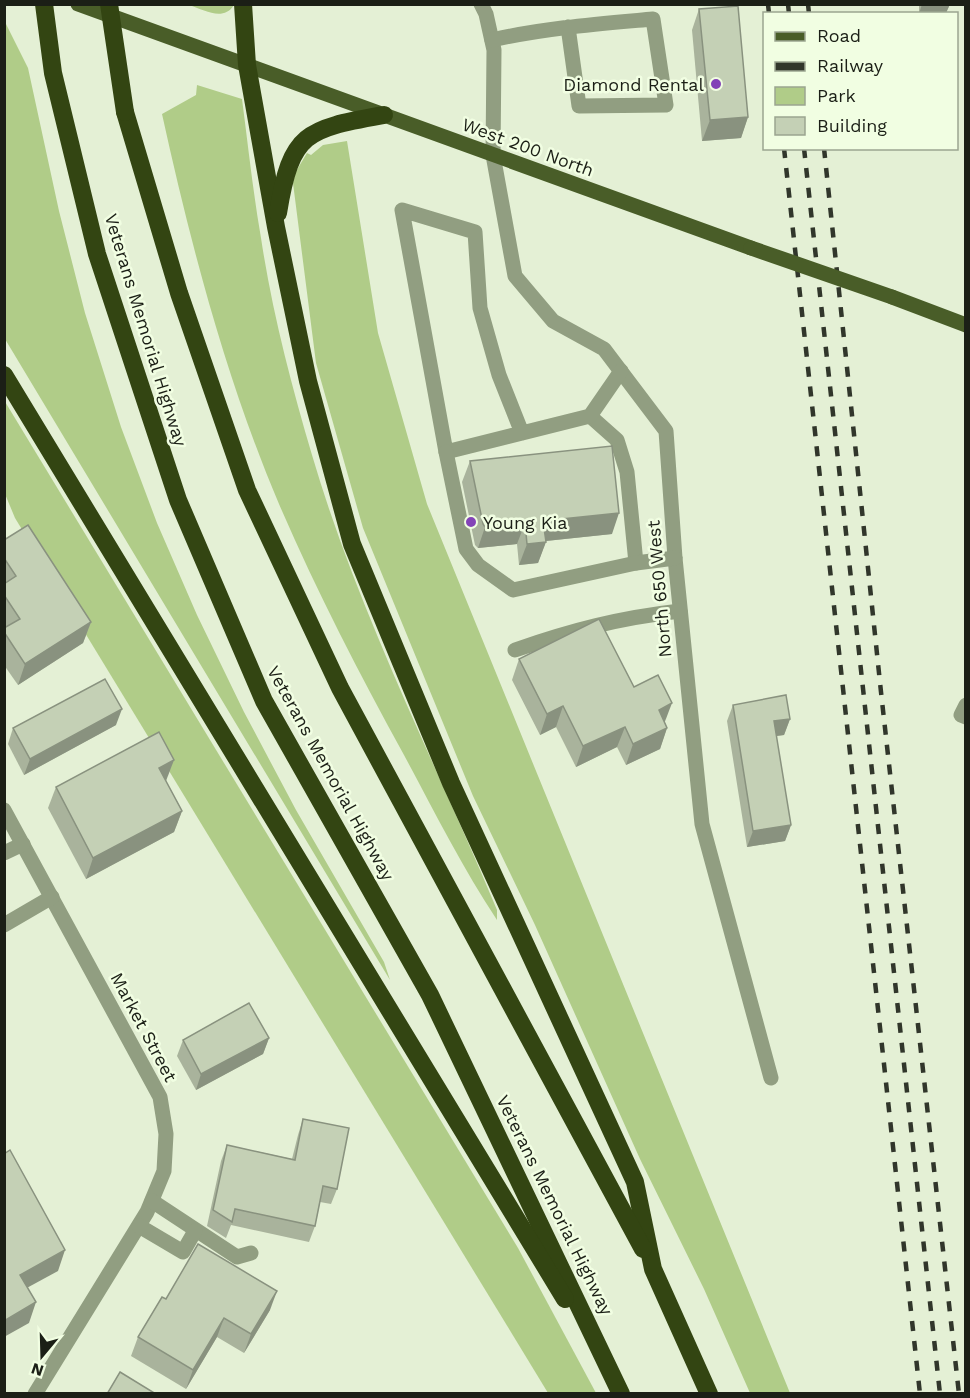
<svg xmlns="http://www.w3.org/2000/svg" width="970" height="1398" font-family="'Work Sans',sans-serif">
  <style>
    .green { fill: #b0cc88 }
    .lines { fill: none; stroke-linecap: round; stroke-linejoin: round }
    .minor { stroke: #919e81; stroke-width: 15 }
    .major { stroke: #495d28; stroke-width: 15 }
    .highway { stroke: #334512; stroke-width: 18 }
    .rail { stroke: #31362b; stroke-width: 4.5; stroke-dasharray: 10 10; stroke-linecap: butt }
    .major-bridge { stroke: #495d28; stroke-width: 15 }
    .highway-bridge { stroke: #334512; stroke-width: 18 }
    .wall { fill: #a9b39c }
    .shaded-wall { fill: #89927f }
    .building { fill: #c4d0b5; stroke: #89927f; stroke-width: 1.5 }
    .poi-dot { fill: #8343b7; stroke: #f1fee2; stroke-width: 2 }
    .labels { text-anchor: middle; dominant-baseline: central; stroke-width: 5; stroke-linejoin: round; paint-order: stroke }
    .poi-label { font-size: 18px; fill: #1b1f16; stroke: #f1fee2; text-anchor: end }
    .street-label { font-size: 18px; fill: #1b1f16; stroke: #f1fee2 }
  </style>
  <rect width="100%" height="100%" fill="#e4f0d5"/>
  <g class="green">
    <path d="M 189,5 L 234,5 C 223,22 205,10 189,5 Z"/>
    <path d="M 5,22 L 28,68 L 59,211 L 85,313 L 121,427 L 157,523 L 197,615 L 244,712 L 296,810 L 384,962 L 390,980 L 5,339 Z"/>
    <path d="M 197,85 L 242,99 C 248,145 253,192 261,238 C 272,311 291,384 312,455 C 358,612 434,759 497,910 L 497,920 C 462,867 434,811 404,755 C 359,673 316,590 279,504 C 226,379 191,246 162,114 L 196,95 Z"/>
    <path d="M 347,141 L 378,333 L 427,504 L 790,1393 L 750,1393 L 704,1289 L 640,1159 L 535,925 L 473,796 L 363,528 L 316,363 L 293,183 L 295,173 L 307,153 L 311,155 L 323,145 Z"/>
    <path d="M 4,400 L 518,1248 L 596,1393 L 548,1393 L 15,518 L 5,494 Z"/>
  </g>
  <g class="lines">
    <g class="minor">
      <path d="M 481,4 L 486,14 L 494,50 L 493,155 L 515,276 L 553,321 L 604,349 L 666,431 L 675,558 L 702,824 L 771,1078"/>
      <path d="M 492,40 C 545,28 598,24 653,19 L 666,105 L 579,106 L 568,27"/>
      <path d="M 590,416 L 617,440 L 627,472 L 636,563"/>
      <path d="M 522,433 L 499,375 L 480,308 L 475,232 L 402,210 L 446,452 L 590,416 L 621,371"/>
      <path d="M 446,452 L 466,549 L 478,565 L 513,590 L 636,563 L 675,558"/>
      <path d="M 515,650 C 573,630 619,618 680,611"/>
      <path d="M 966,705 L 961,715 L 966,717"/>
      <path d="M 4,810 L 160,1097 L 166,1134 L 164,1171 L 147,1212 L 35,1394"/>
      <path d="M 4,853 L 23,844"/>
      <path d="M 4,925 L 52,897"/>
      <path d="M 152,1201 L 237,1257 L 251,1253"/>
      <path d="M 139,1226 L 183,1252 L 195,1231"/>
    </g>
    <g class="major">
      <path d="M 78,4 L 751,248"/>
      <path d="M 892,297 L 966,325"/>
    </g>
    <g class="highway">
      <path d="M 44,4 L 53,73 L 97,254 L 178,500 L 264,701 L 430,995 L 621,1394"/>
      <path d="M 243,4 L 247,65 L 276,227 L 308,381 L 352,544 L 451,783 L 635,1182 L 653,1269 L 709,1394"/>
      <path d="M 125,112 L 179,293 L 247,490 L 340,688 L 643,1249"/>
      <path d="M 278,213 C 291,131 307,129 384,115"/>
      <path d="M 4,375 L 565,1299"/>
    </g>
    <g class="rail">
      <path d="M 768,4 L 769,14"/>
      <path d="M 788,4 L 789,14"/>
      <path d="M 808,4 L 809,14"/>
      <path d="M 784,148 L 920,1394"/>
      <path d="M 804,148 L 940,1394"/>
      <path d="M 824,148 L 881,692 L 959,1394"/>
    </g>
    <path class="major-bridge" d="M 751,248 L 892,297"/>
    <path class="highway-bridge" d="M 109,4 L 125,112"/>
  </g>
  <g class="wall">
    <path d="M 919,4 L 950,4 L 946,13 L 919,14 Z"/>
    <path d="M 699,9 L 748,117 L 741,138 L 702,141 L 692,30 Z"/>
    <path d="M 470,461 L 612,534 L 546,541 L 538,563 L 519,565 L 517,544 L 478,548 L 475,545 L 462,482 Z"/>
    <path d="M 4,540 L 91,622 L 83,643 L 18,685 L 4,665 Z"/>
    <path d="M 519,659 L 634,687 L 665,723 L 667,728 L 660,749 L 626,765 L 617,747 L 576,767 L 556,727 L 540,735 L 512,680 Z"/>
    <path d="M 733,705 L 790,719 L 784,735 L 776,736 L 791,825 L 785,841 L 747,847 L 727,721 Z"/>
    <path d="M 116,725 L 24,775 L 8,744 L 13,728 Z"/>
    <path d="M 166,781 L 182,811 L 174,832 L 86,879 L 48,808 L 56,787 Z"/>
    <path d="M 269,1038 L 263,1054 L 196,1090 L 177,1056 L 183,1040 Z"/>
    <path d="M 303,1119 L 337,1189 L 331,1204 L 320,1202 L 315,1226 L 309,1242 L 231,1225 L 226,1238 L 207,1226 L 221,1161 L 227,1145 L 292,1159 L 298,1135 Z"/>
    <path d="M 166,1299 L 270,1310 L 244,1353 L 217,1337 L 186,1389 L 131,1356 L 138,1337 Z"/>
  </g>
  <g class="shaded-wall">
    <path d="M 922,4 L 950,4 L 946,13 L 919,14 Z"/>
    <path d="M 748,117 L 741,138 L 702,141 L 710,120 Z"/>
    <path d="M 619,513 L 612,534 L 536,542 L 543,521 Z"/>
    <path d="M 525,523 L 517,544 L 478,548 L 485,527 Z"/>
    <path d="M 546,542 L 538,563 L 519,565 L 527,544 Z"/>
    <path d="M 91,622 L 83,643 L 18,685 L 25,664 Z"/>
    <path d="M 672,703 L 664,724 L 659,710 Z"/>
    <path d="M 563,706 L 556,727 L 540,735 L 547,714 Z"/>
    <path d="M 122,709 L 116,725 L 24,775 L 30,759 Z"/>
    <path d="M 790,719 L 784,735 L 768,737 L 774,721 Z"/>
    <path d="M 625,727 L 617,747 L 576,767 L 583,746 Z"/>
    <path d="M 667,728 L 660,749 L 626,765 L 633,744 Z"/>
    <path d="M 174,760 L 166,781 L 151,789 L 159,768 Z"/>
    <path d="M 182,811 L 174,832 L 86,879 L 93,858 Z"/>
    <path d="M 791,825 L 785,841 L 747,847 L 753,831 Z"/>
    <path d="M 269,1038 L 263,1054 L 196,1090 L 201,1074 Z"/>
    <path d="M 65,1250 L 58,1271 L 12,1296 L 20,1275 Z"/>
    <path d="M 277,1291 L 270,1310 L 244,1353 L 251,1334 Z"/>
    <path d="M 36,1302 L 29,1323 L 4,1337 L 4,1321 Z"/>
    <path d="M 224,1318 L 217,1337 L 186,1389 L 193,1370 Z"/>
  </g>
  <g class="building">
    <path d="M 738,6 L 748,117 L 710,120 L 699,9 Z"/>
    <path d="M 612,446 L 619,513 L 543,521 L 546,542 L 527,544 L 525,523 L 485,527 L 483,524 L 470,461 Z"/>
    <path d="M 28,525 L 91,622 L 25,664 L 4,632 L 4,628 L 20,619 L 4,595 L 4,584 L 16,576 L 4,558 L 4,540 Z"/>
    <path d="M 599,619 L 634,687 L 658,675 L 672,703 L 659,710 L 667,728 L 633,744 L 625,727 L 583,746 L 563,706 L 547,714 L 519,659 Z"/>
    <path d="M 105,679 L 122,709 L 30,759 L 13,728 Z"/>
    <path d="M 786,695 L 790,719 L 774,721 L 791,825 L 753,831 L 733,705 Z"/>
    <path d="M 159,732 L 174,760 L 159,768 L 182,811 L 93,858 L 56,787 Z"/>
    <path d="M 249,1003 L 269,1038 L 201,1074 L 183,1040 Z"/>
    <path d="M 303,1119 L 349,1128 L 337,1189 L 323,1186 L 315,1226 L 235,1209 L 232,1222 L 213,1210 L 227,1145 L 295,1160 Z"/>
    <path d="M 10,1150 L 65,1250 L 20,1275 L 36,1302 L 4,1321 L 4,1154 Z"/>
    <path d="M 198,1244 L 277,1291 L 251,1334 L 224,1318 L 193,1370 L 138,1337 L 162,1297 L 166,1299 Z"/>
    <path d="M 120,1372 L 156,1394 L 107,1394 Z"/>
  </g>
  <g class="poi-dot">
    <circle cx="716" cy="84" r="6"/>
    <circle cx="471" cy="522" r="6"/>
  </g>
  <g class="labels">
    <g class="poi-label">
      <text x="704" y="84">Diamond Rental</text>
      <text x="483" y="522" text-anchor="start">Young Kia</text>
    </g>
    <g class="street-label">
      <text transform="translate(528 147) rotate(20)">West 200 North</text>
      <text transform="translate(146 330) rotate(73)">Veterans Memorial Highway</text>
      <text transform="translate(659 589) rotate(-95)">North 650 West</text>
      <text transform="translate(331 773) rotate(61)">Veterans Memorial Highway</text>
      <text transform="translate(144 1027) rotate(62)">Market Street</text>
      <text transform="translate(555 1205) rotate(64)">Veterans Memorial Highway</text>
    </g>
  </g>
  <rect width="970" height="1398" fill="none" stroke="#1b1f16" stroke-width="12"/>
  <rect x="763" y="12" width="195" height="138" fill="#f1fee2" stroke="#9ba590" stroke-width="1.5"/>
  <rect x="775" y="32" width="30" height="9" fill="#495d28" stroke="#9ba590" stroke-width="1.5"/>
  <text x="817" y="42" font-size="18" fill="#1b1f16">Road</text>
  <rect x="775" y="62" width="30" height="9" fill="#31362b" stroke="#9ba590" stroke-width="1.5"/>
  <text x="817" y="72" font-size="18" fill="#1b1f16">Railway</text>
  <rect x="775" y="87" width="30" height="18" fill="#b0cc88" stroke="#9ba590" stroke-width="1.5"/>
  <text x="817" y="102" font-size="18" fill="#1b1f16">Park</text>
  <rect x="775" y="117" width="30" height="18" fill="#c4d0b5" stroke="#9ba590" stroke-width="1.5"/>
  <text x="817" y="132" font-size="18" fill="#1b1f16">Building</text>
  <g transform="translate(42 1356) rotate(199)" stroke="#f1fee2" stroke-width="4.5" paint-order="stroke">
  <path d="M0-4.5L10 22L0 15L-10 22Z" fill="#1b1f16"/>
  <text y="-9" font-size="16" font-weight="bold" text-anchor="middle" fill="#1b1f16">N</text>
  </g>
</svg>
